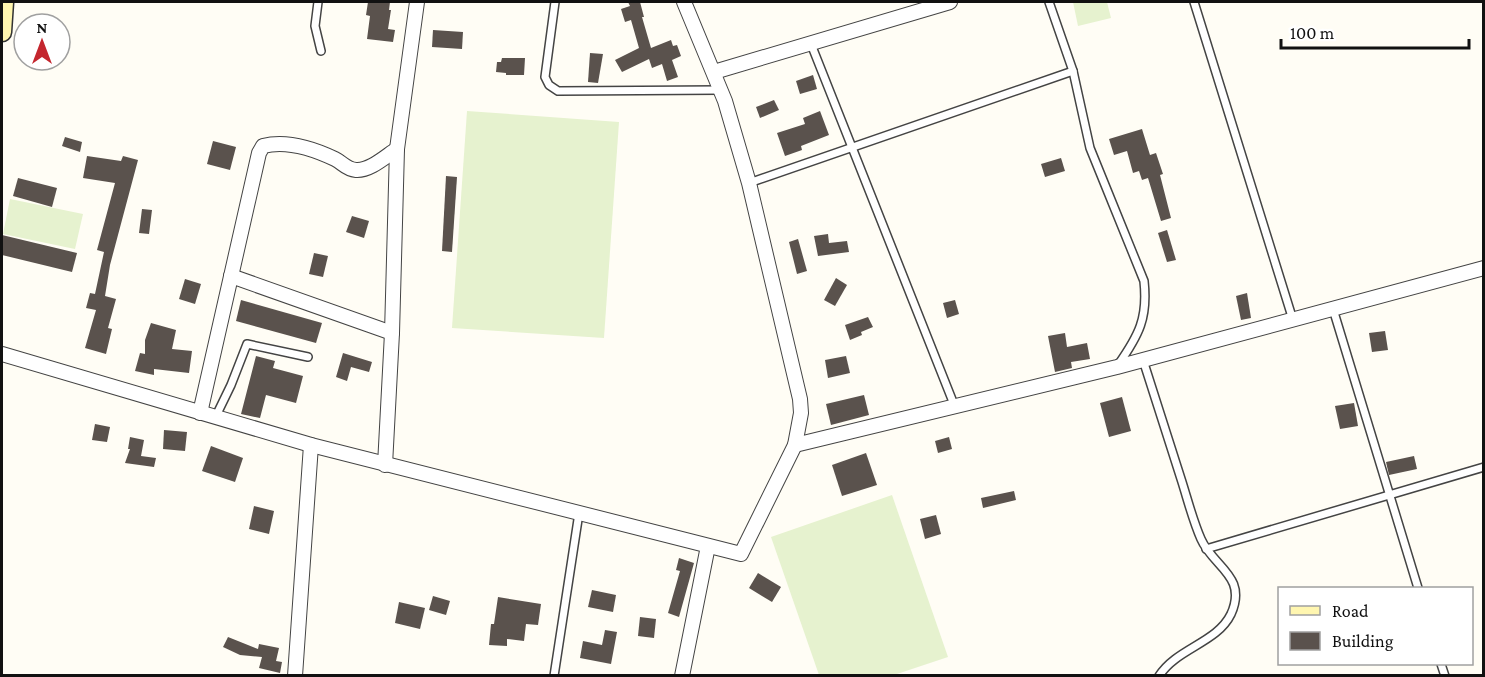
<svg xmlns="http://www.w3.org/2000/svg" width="1485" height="677" font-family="'Crimson Pro',serif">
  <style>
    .pitch { fill: #e6f2cf }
    .building { fill: #5a524d }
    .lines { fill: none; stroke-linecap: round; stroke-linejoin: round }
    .lane-casing { stroke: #444; stroke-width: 10 }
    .street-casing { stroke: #444; stroke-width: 16 }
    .secondary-casing { stroke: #333; stroke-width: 21 }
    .lane { stroke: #fff; stroke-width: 7 }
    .street { stroke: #fff; stroke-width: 14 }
    .secondary { stroke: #fff6b0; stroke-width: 18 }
  </style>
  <rect width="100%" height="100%" fill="#fffdf5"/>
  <g class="pitch">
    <path d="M 1073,2 L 1107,2 L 1111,18 L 1078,26 Z"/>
    <path d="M 467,111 L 619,122 L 604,338 L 452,328 Z"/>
    <path d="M 10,199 L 83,214 L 75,249 L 3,234 Z"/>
    <path d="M 892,495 L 948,657 L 894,675 L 819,675 L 771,537 Z"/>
  </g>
  <g class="building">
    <path d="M 368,2 L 390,2 L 389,10 L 391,10 L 388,29 L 395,30 L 393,42 L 367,39 L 370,16 L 366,15 Z"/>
    <path d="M 628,2 L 640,2 L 644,17 L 642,17 L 651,48 L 671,40 L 673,46 L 677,45 L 681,56 L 672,60 L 678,77 L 667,81 L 662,64 L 652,68 L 649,59 L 622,72 L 615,60 L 639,48 L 631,20 L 625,22 L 621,9 L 630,6 Z"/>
    <path d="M 433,30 L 463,32 L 462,49 L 432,47 Z"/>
    <path d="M 590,53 L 603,54 L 598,83 L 588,82 Z"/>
    <path d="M 502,58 L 525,58 L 524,75 L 506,75 L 506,73 L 496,72 L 497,62 L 501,62 Z"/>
    <path d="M 813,75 L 817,89 L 800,94 L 796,81 Z"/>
    <path d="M 774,100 L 779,110 L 760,118 L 756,107 Z"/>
    <path d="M 820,111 L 829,135 L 801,146 L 802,150 L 785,156 L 777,133 L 805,124 L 803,118 Z"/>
    <path d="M 1142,129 L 1150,155 L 1156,153 L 1163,174 L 1160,175 L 1171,218 L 1161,221 L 1148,178 L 1142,180 L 1139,171 L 1133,173 L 1127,151 L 1114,155 L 1109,139 Z"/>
    <path d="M 65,137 L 82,142 L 80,152 L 62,146 Z"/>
    <path d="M 213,141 L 236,147 L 230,170 L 207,164 Z"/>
    <path d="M 87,156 L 121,161 L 123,156 L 138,160 L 110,265 L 105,296 L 116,299 L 108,328 L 112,329 L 106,354 L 85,348 L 96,310 L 86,308 L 90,293 L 95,294 L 104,252 L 97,250 L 115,183 L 83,178 Z"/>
    <path d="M 1061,158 L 1065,171 L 1045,177 L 1041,164 Z"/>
    <path d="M 446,176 L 457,177 L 452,252 L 442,251 Z"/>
    <path d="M 18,178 L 57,188 L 52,207 L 13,196 Z"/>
    <path d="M 142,209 L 152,210 L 149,234 L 139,233 Z"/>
    <path d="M 352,216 L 369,221 L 364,238 L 346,232 Z"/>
    <path d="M 1167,230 L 1176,260 L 1167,262 L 1158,233 Z"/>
    <path d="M 828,234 L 829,243 L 847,241 L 849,252 L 818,256 L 814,236 Z"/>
    <path d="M 2,235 L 77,253 L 72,272 L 2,255 Z"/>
    <path d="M 798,239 L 807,271 L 797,274 L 789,242 Z"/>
    <path d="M 314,253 L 328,256 L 323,277 L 309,274 Z"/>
    <path d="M 836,278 L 847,285 L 835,306 L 824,300 Z"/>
    <path d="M 185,279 L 201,284 L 195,304 L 179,299 Z"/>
    <path d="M 1247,293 L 1251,318 L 1241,320 L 1236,296 Z"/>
    <path d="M 241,300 L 322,323 L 316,343 L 236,321 Z"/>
    <path d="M 955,300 L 959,314 L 947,318 L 943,303 Z"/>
    <path d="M 868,317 L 873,327 L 861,332 L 862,335 L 850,340 L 845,325 Z"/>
    <path d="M 151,323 L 176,330 L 172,349 L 192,351 L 189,373 L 154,369 L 154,375 L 135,371 L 140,353 L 145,354 L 145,340 Z"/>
    <path d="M 1385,331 L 1388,350 L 1372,352 L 1369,333 Z"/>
    <path d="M 1065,333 L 1067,347 L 1087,343 L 1090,359 L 1071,362 L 1072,368 L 1055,372 L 1048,336 Z"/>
    <path d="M 343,353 L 372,362 L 369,372 L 351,367 L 347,381 L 336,377 Z"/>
    <path d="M 256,356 L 275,361 L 273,368 L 303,376 L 296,403 L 266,395 L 260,418 L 241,414 Z"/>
    <path d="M 846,356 L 850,373 L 828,378 L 825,360 Z"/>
    <path d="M 864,395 L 869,415 L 831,425 L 826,404 Z"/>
    <path d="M 1122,397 L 1131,431 L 1109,437 L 1100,403 Z"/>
    <path d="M 1354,403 L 1358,426 L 1340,429 L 1335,406 Z"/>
    <path d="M 95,424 L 110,427 L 107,442 L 92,440 Z"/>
    <path d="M 164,430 L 187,432 L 185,451 L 163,449 Z"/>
    <path d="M 130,437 L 144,440 L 141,456 L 156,458 L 154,467 L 125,463 L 130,449 L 128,449 Z"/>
    <path d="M 949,437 L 952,449 L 938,453 L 935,441 Z"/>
    <path d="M 211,446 L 243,458 L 235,482 L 202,471 Z"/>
    <path d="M 866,453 L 877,485 L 842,496 L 832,465 Z"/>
    <path d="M 1414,456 L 1417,469 L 1389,475 L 1386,462 Z"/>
    <path d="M 1014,491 L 1016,500 L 983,508 L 981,498 Z"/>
    <path d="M 254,506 L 274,511 L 269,534 L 249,529 Z"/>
    <path d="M 936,515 L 941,534 L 925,539 L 920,519 Z"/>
    <path d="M 679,558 L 694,563 L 679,617 L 668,613 L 680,571 L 676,570 Z"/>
    <path d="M 758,573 L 781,587 L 772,602 L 749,588 Z"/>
    <path d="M 592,590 L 616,595 L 613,612 L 588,607 Z"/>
    <path d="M 433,596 L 450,601 L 446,615 L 429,610 Z"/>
    <path d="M 498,597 L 541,604 L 538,625 L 526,624 L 524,641 L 507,639 L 507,646 L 489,645 L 491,624 L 494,624 Z"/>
    <path d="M 399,602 L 425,608 L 420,629 L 395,623 Z"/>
    <path d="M 640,617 L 656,619 L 654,638 L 638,636 Z"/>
    <path d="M 605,630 L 617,632 L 611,664 L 580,658 L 583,641 L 602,645 Z"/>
    <path d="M 228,637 L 258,649 L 259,644 L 279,648 L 276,661 L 282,662 L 280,673 L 259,668 L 262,657 L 240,655 L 223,647 Z"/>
  </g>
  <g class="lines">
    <g class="lane-casing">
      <g id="lane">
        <path d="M 318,2 L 315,26 L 321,51"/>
        <path d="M 555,2 L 545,77 L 549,85 L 558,91 L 721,90"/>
        <path d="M 1049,2 L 1073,71 L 1090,148 L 1144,281 C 1148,318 1139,335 1118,365"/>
        <path d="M 1194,2 L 1293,320"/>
        <path d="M 811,44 L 955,407"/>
        <path d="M 749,183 L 1073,71"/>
        <path d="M 1333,309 L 1418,588"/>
        <path d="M 1143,360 C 1156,401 1169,442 1182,482 C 1188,501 1193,521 1201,539 C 1213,567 1248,576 1231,614 C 1217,643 1177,648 1159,676"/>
        <path d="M 215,418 L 231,385 L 247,344 L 308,357"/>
        <path d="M 1206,549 L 1484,467"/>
        <path d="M 1441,664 L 1445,676"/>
        <path d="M 554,676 L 579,513"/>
      </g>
    </g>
    <g class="street-casing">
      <g id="street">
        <path d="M 714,72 L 950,2"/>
        <path d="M 231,276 L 392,333"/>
        <path d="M 2,354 L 311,445 L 741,554 L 795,445 L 801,413 L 800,399 L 749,183 L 725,101 L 684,2"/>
        <path d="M 200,413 L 259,153 L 263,146 C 286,140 314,149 335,159 C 343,163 346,169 356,170 C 370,171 386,156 397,149"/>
        <path d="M 795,445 L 1117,367 L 1484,268"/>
        <path d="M 385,465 L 392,333 L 397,149 L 417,2"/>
        <path d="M 295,676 L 311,445"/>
        <path d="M 682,676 L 708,546"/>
      </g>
    </g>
    <g class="secondary-casing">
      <path id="secondary" d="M 2,32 L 4,2"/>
    </g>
    <use href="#lane" class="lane"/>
    <use href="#street" class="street"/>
    <use href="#secondary" class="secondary"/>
  </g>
  <rect width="1485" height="677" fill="none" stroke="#111111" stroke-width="6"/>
  <rect x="1278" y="587" width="195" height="78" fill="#ffffff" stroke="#a0a0a0" stroke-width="1.5"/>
  <rect x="1290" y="606" width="30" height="9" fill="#fff6b0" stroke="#a0a0a0" stroke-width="1.5"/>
  <text x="1332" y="617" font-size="18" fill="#111111">Road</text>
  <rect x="1290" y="632" width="30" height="18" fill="#5a524d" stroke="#a0a0a0" stroke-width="1.5"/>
  <text x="1332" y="647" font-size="18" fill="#111111">Building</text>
  <g transform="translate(42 42)"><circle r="28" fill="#ffffff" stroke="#a0a0a0" stroke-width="1.5"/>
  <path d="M0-4.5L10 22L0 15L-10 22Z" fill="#c4262e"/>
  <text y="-9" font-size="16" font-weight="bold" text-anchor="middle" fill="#111111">N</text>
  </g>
  <path d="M1281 39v9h188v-9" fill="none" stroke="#111111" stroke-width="3"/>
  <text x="1290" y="39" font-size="18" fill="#111111" stroke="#ffffff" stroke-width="4.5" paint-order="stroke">100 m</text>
</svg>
